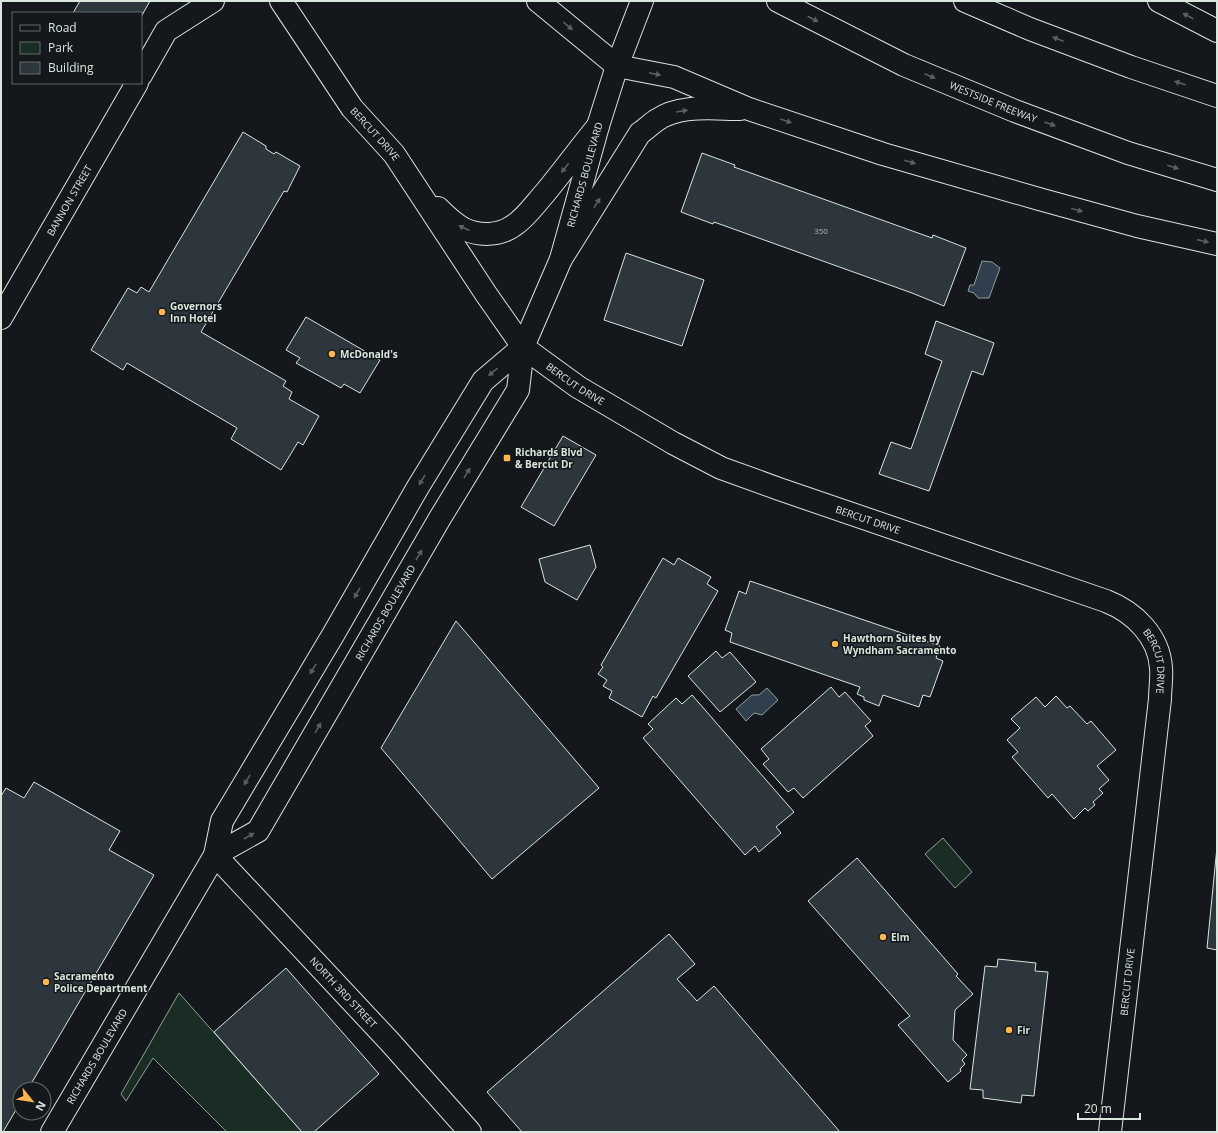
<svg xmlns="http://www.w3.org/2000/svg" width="1218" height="1133" font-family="'Open Sans',sans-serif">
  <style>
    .green { fill: #1a2d24; stroke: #939e99 }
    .water { fill: #2f3f4d; stroke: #939e99 }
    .building { fill: #2c363c; stroke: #d8e6dc }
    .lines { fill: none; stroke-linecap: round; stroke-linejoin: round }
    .minor-casing { stroke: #d8e6dc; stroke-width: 24 }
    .major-casing { stroke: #d8e6dc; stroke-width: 24 }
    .highway-casing { stroke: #d8e6dc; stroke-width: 24 }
    .minor { stroke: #14181c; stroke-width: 22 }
    .major { stroke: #14181c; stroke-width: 22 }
    .highway { stroke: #14181c; stroke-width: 22 }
    .oneway { fill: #59605f }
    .poi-dot { fill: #ffb74d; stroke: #14181c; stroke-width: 1.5 }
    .labels { text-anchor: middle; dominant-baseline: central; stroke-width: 3; stroke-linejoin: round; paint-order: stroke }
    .number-label { font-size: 8px; fill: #adbab4 }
    .street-label { font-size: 10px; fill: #d8e6dc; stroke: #14181c }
    .poi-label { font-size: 10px; font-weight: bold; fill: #d8e6dc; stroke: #14181c; text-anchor: start }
  </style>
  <rect width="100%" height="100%" fill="#14181c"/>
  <g class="green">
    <path d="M 943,838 L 972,872 L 955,888 L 925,854 Z"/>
    <path d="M 179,993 L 302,1132 L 227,1132 L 153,1058 L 126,1101 L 121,1094 Z"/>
  </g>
  <g class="water">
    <path d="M 982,261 L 992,262 L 1000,268 L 989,298 L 978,298 L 974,293 L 968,291 L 970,285 L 974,285 Z"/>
    <path d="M 767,688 L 778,700 L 762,715 L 754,713 L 746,721 L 736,709 L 752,695 L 759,695 Z"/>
  </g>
  <g class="building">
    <path d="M 80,1 L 150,1 L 141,17 L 141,13 L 73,13 Z"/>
    <path d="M 243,132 L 266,146 L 266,149 L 274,154 L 276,152 L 300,166 L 287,192 L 284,191 L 201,332 L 286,381 L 283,386 L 292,392 L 289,399 L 319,416 L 303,445 L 298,442 L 281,470 L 231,439 L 237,428 L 127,363 L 123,370 L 91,350 L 128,288 L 137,293 L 141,287 L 149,292 Z"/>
    <path d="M 702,153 L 735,165 L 734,167 L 932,238 L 933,235 L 966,248 L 944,306 L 912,293 L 714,222 L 713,224 L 681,212 Z"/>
    <path d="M 626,253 L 704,280 L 682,346 L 604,320 Z"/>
    <path d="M 306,317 L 380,360 L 360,393 L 344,384 L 341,388 L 296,363 L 300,358 L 286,350 Z"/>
    <path d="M 936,321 L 994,343 L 983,375 L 972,371 L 929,491 L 879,474 L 891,442 L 911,449 L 942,361 L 925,354 Z"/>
    <path d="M 563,436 L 596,455 L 554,526 L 521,507 Z"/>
    <path d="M 590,545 L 596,567 L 577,600 L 545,582 L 539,559 Z"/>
    <path d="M 663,558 L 674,565 L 678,558 L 711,577 L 707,584 L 718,591 L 656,698 L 653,696 L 642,717 L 609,698 L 612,691 L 603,686 L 607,680 L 598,674 L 603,667 L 601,665 Z"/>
    <path d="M 750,581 L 940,646 L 936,658 L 943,661 L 930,697 L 923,695 L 919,707 L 883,695 L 879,706 L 864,700 L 864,697 L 857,694 L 860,687 L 730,642 L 732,633 L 725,630 L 739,591 L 746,594 Z"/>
    <path d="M 456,621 L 599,788 L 492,879 L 381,748 Z"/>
    <path d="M 716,651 L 722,658 L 730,652 L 756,682 L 720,712 L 688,676 Z"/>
    <path d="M 831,687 L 839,697 L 845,692 L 871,721 L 865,726 L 873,736 L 803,798 L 794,788 L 788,792 L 763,764 L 769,759 L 761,749 Z"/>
    <path d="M 692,695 L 794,812 L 776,827 L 781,833 L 759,852 L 755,846 L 745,855 L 643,738 L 653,729 L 648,724 L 676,698 L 682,704 Z"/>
    <path d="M 1056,696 L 1067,708 L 1070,706 L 1087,724 L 1091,721 L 1116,750 L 1097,766 L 1109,780 L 1099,789 L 1103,793 L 1093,802 L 1095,805 L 1088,811 L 1085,808 L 1074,819 L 1052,794 L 1048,798 L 1012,757 L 1018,752 L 1007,740 L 1020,728 L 1011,719 L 1036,697 L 1045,707 Z"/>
    <path d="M 34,782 L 120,831 L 109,850 L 154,875 L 28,1089 L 20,1089 L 20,1103 L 3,1132 L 1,1132 L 1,796 L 6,788 L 24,798 Z"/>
    <path d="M 1217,847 L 1217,950 L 1207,948 Z"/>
    <path d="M 857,858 L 958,974 L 956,976 L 973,994 L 955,1010 L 953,1040 L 967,1055 L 962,1060 L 965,1064 L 960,1069 L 961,1071 L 948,1082 L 898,1025 L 910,1016 L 808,901 Z"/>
    <path d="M 669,934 L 695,964 L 677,979 L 697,1001 L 714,986 L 840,1132 L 522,1132 L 487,1092 Z"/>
    <path d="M 998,959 L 1036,963 L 1035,971 L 1048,972 L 1034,1096 L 1022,1095 L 1021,1103 L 983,1098 L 983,1090 L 970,1089 L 985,966 L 997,967 Z"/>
    <path d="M 286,968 L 379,1074 L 314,1132 L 302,1132 L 214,1032 Z"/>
  </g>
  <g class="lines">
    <g class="minor-casing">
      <g id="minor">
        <path id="s1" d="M 281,1 L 352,108 L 394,154 L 486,294 L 523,347 L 578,387 L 673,443 L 721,468 L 779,489 L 1106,601 C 1134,612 1159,636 1161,668 C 1162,678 1160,689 1160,699 L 1110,1132"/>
        <path d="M 141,75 L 166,31 L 213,1"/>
        <path d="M 438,208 C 445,215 454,224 464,229 C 479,236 499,236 513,226 C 526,218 535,204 545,193 C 563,171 580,148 598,126"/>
        <path id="s2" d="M 1,318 L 137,83"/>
        <path id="s3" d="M 215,855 L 390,1042 L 470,1132"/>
      </g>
    </g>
    <g class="major-casing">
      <g id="major">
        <path id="s4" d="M 215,855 L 258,831 L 440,518 L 518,390 L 523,347 L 561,259 L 598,126 L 617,66 L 642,1"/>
        <path id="s5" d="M 52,1132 L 215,855 L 222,821 L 333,635 L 418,487 L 483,381 L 523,347"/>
      </g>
    </g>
    <g class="highway-casing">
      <g id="highway">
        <path d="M 538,1 L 617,66 L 674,77 L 749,109 L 883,154 L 1039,199 L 1137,226 L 1217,244"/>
        <path id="s6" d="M 778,1 L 904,65 L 1015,111 L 1128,153 L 1217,180"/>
        <path d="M 965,1 L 1030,29 L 1131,67 L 1217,96"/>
        <path d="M 1159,1 L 1217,31"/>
        <path d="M 561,259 L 640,133 C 646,129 652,123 657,120 C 680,104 714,109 740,109"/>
      </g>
    </g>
    <use href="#minor" class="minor"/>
    <use href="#major" class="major"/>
    <use href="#highway" class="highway"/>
  </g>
  <defs><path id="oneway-solid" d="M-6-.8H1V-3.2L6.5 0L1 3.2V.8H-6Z"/></defs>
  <g class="oneway">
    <use href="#oneway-solid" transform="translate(1188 16) rotate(-152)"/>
    <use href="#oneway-solid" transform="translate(813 19) rotate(27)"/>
    <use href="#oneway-solid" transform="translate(568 26) rotate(40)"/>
    <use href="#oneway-solid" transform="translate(1058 39) rotate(-159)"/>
    <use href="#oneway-solid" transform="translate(655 74) rotate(11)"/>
    <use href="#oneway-solid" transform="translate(930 76) rotate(23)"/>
    <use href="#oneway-solid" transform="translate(1180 83) rotate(-162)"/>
    <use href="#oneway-solid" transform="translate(682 111) rotate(-9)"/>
    <use href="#oneway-solid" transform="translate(786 121) rotate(19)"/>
    <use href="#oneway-solid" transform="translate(1050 124) rotate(20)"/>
    <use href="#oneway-solid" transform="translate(910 162) rotate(16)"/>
    <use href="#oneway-solid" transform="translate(1173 167) rotate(17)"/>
    <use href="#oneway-solid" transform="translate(565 168) rotate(128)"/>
    <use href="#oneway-solid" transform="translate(597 203) rotate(-58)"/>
    <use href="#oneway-solid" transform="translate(1077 210) rotate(15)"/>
    <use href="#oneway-solid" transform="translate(464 228) rotate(-155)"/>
    <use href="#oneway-solid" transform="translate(1203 241) rotate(13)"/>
    <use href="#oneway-solid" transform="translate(493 372) rotate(140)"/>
    <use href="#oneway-solid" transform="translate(467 473) rotate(-59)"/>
    <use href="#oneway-solid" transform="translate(422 480) rotate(121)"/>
    <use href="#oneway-solid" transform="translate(419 555) rotate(-60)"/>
    <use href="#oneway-solid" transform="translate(357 593) rotate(120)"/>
    <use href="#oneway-solid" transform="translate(313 669) rotate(121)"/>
    <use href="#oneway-solid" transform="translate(318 728) rotate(-60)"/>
    <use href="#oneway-solid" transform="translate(247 780) rotate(121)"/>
    <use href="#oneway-solid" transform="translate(249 836) rotate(-30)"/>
  </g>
  <g class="poi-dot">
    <circle cx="162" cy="312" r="4"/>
    <circle cx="332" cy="354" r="4"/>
    <rect x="503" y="454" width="8" height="8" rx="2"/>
    <circle cx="835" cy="644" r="4"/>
    <circle cx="883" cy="937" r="4"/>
    <circle cx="46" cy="982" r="4"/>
    <circle cx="1009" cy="1030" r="4"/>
  </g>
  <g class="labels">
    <g class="number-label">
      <text x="821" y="230">350</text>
    </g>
    <g class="street-label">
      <text stroke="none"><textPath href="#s6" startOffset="238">WESTSIDE FREEWAY</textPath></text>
      <text stroke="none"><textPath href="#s1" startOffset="163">BERCUT DRIVE</textPath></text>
      <text stroke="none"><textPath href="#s4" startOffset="788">RICHARDS BOULEVARD</textPath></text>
      <text stroke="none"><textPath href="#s2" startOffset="136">BANNON STREET</textPath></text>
      <text stroke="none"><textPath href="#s1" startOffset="487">BERCUT DRIVE</textPath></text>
      <text stroke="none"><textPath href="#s1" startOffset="811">BERCUT DRIVE</textPath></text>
      <text stroke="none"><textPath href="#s4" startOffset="302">RICHARDS BOULEVARD</textPath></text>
      <text stroke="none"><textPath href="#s1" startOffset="1146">BERCUT DRIVE</textPath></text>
      <text transform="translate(1127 982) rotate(-84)">BERCUT DRIVE</text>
      <text stroke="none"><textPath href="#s3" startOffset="188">NORTH 3RD STREET</textPath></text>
      <text stroke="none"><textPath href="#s5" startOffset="88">RICHARDS BOULEVARD</textPath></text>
    </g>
    <g class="poi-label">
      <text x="170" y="306">Governors<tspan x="170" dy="12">Inn Hotel</tspan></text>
      <text x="340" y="354">McDonald's</text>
      <text x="515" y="452">Richards Blvd<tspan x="515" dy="12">&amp; Bercut Dr</tspan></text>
      <text x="843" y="638">Hawthorn Suites by<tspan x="843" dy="12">Wyndham Sacramento</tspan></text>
      <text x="891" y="937">Elm</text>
      <text x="54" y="976">Sacramento<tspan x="54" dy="12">Police Department</tspan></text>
      <text x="1017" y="1030">Fir</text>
    </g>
  </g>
  <rect width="1218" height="1133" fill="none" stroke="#d8e6dc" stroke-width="4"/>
  <rect x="12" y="12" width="130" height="72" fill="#14181c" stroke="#626a69"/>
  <rect x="20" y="25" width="20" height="6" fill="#14181c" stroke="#626a69"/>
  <text x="48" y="32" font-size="12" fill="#d8e6dc">Road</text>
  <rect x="20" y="42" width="20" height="12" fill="#1a2d24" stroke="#626a69"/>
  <text x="48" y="52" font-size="12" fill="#d8e6dc">Park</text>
  <rect x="20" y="62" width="20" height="12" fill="#2c363c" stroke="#626a69"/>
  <text x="48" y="72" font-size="12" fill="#d8e6dc">Building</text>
  <g transform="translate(32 1101) rotate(120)"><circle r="19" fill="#14181c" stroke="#626a69"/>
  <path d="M0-3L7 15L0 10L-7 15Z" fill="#ffb74d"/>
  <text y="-6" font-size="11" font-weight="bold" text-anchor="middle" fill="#d8e6dc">N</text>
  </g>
  <path d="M1078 1113v6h62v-6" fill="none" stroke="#d8e6dc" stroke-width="2"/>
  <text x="1084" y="1113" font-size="12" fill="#d8e6dc" stroke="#14181c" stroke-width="3" paint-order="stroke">20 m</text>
</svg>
